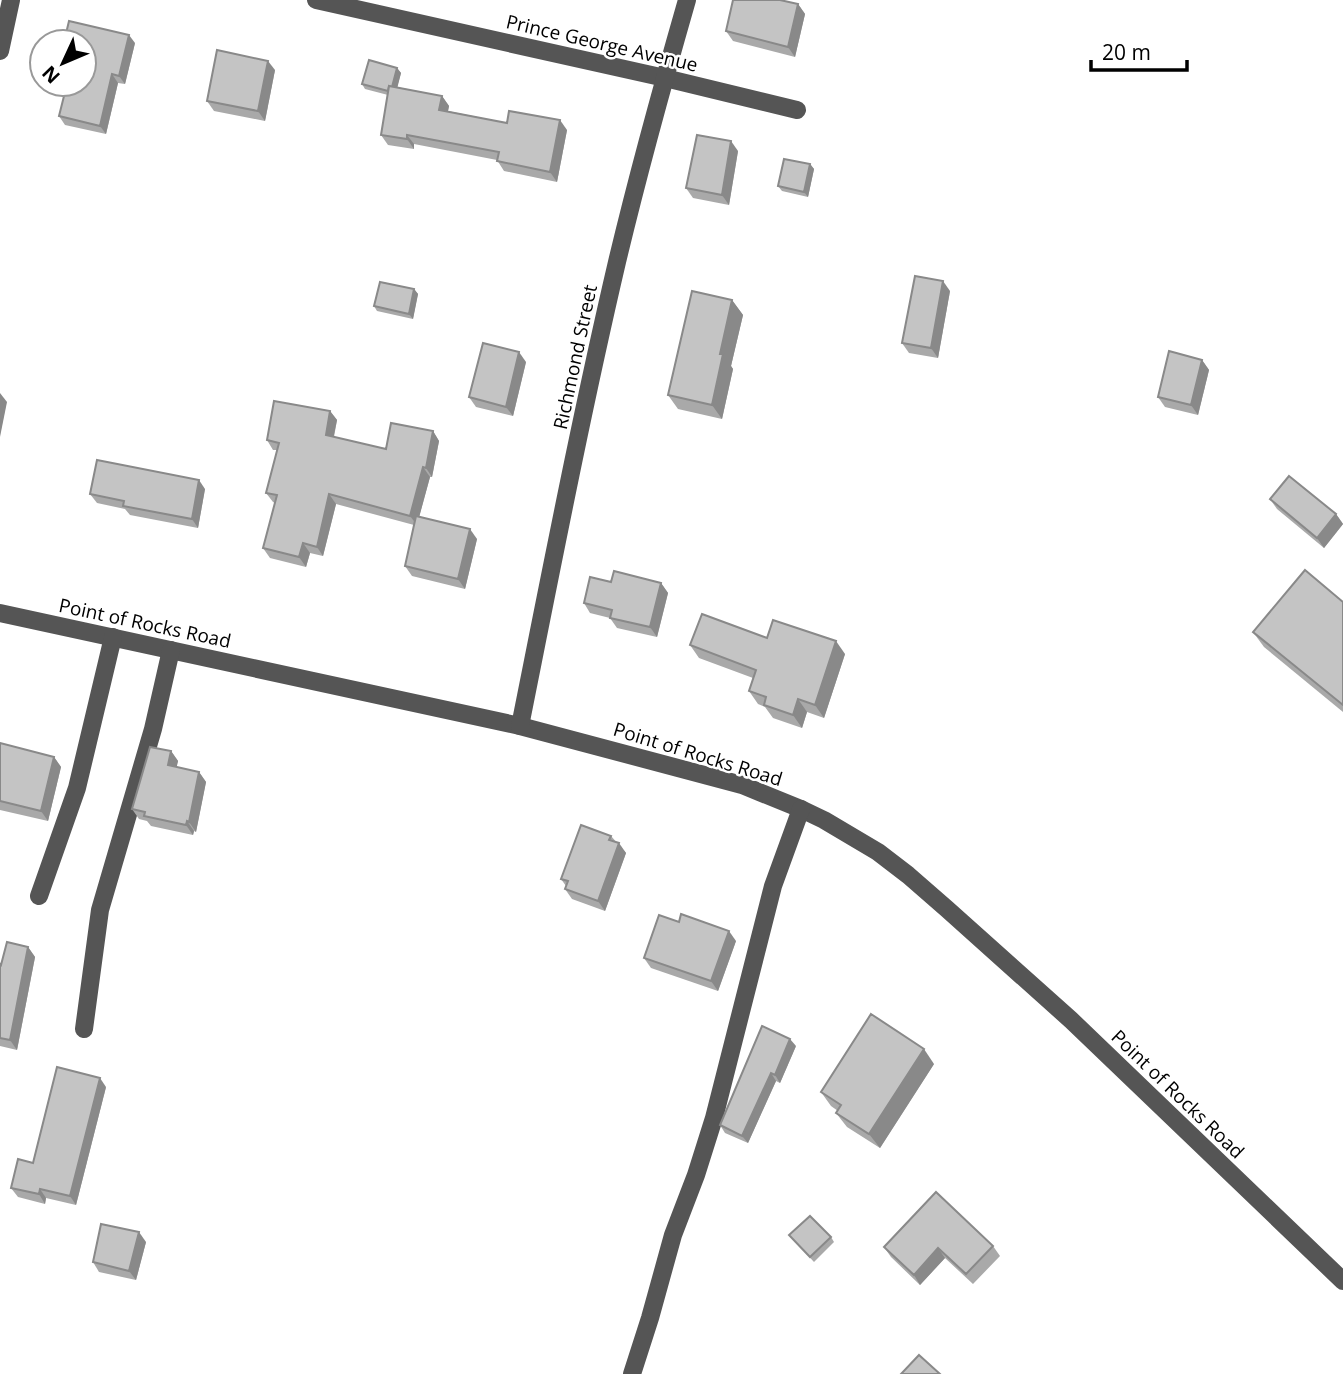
<svg xmlns="http://www.w3.org/2000/svg" width="1343" height="1374" font-family="'Open Sans',sans-serif">
  <style>
    .lines { fill: none; stroke-linecap: round; stroke-linejoin: round }
    .minor { stroke: #555; stroke-width: 18 }
    .wall { fill: #a9a9a9 }
    .shaded-wall { fill: #898989 }
    .building { fill: #c4c4c4; stroke: #898989; stroke-width: 2 }
    .labels { text-anchor: middle; dominant-baseline: central; stroke-width: 5; stroke-linejoin: round; paint-order: stroke }
    .street-label { font-size: 19px; fill: #000; stroke: #fff }
  </style>
  <rect width="100%" height="100%" fill="#fff"/>
  <g class="lines">
    <g class="minor">
      <path d="M 316,0 L 665,78 L 797,110"/>
      <path d="M 0,51 L 11,0"/>
      <path d="M 0,613 L 520,726 L 742,785 L 801,809 L 824,820 L 878,852 L 908,875 L 947,909 L 1071,1020 L 1343,1281"/>
      <path d="M 520,726 C 551,571 581,416 617,262 C 638,174 662,87 687,0"/>
      <path d="M 39,896 L 77,788 L 113,637"/>
      <path d="M 84,1029 L 100,910 L 153,729 L 171,650"/>
      <path d="M 632,1374 L 650,1318 L 673,1235 L 696,1175 L 714,1118 L 773,886 L 801,809"/>
    </g>
  </g>
  <g class="wall">
    <path d="M 798,4 L 805,14 L 795,57 L 733,41 L 726,31 Z"/>
    <path d="M 135,43 L 125,84 L 118,83 L 106,134 L 65,125 L 59,116 Z"/>
    <path d="M 397,68 L 401,73 L 397,87 L 442,96 L 449,106 L 448,111 L 507,123 L 567,130 L 557,182 L 504,171 L 497,160 L 414,144 L 414,149 L 388,145 L 381,135 L 388,95 L 365,89 L 362,84 Z"/>
    <path d="M 275,70 L 265,121 L 214,111 L 207,101 Z"/>
    <path d="M 738,151 L 729,205 L 693,198 L 686,188 Z"/>
    <path d="M 810,164 L 814,169 L 808,197 L 782,191 L 778,186 Z"/>
    <path d="M 414,289 L 418,294 L 413,319 L 377,311 L 374,306 Z"/>
    <path d="M 950,291 L 938,358 L 909,353 L 902,343 Z"/>
    <path d="M 732,300 L 743,315 L 731,366 L 733,369 L 722,419 L 678,409 L 668,395 Z"/>
    <path d="M 1202,360 L 1209,370 L 1198,415 L 1165,407 L 1158,397 Z"/>
    <path d="M 526,362 L 513,416 L 476,407 L 469,397 Z"/>
    <path d="M 330,411 L 337,420 L 334,437 L 386,449 L 433,431 L 439,441 L 432,477 L 430,477 L 419,517 L 477,539 L 465,589 L 412,576 L 405,566 L 414,525 L 336,504 L 323,556 L 310,553 L 306,567 L 270,558 L 263,548 L 275,503 L 273,502 L 266,493 L 277,450 L 273,450 L 267,440 Z"/>
    <path d="M 205,489 L 198,528 L 130,515 L 125,509 L 97,503 L 90,494 Z"/>
    <path d="M 1270,499 L 1336,514 L 1343,524 L 1324,548 L 1277,509 Z"/>
    <path d="M 611,582 L 661,583 L 668,593 L 657,637 L 617,628 L 610,618 L 590,613 L 584,603 Z"/>
    <path d="M 1343,602 L 1343,712 L 1264,647 L 1253,632 Z"/>
    <path d="M 767,638 L 845,654 L 824,718 L 807,712 L 802,728 L 773,718 L 765,707 L 758,704 L 749,691 L 753,678 L 699,658 L 690,645 Z"/>
    <path d="M 0,743 L 54,757 L 61,767 L 48,821 L 0,810 Z"/>
    <path d="M 171,751 L 178,761 L 176,767 L 199,772 L 206,782 L 196,832 L 194,831 L 193,835 L 151,826 L 147,821 L 139,819 L 132,809 Z"/>
    <path d="M 611,836 L 626,853 L 605,911 L 572,899 L 565,889 L 566,886 L 561,879 Z"/>
    <path d="M 736,941 L 718,991 L 651,968 L 644,958 Z"/>
    <path d="M 28,947 L 35,957 L 17,1050 L 0,1046 L 0,964 L 1,965 Z"/>
    <path d="M 796,1046 L 780,1083 L 776,1081 L 748,1143 L 725,1133 L 720,1125 Z"/>
    <path d="M 934,1064 L 880,1148 L 847,1127 L 836,1113 L 838,1111 L 831,1106 L 821,1092 Z"/>
    <path d="M 106,1087 L 76,1205 L 46,1198 L 45,1204 L 18,1197 L 11,1188 L 33,1163 Z"/>
    <path d="M 789,1235 L 831,1237 L 834,1242 L 814,1262 Z"/>
    <path d="M 146,1242 L 136,1280 L 99,1272 L 93,1262 Z"/>
    <path d="M 993,1246 L 1000,1256 L 973,1284 L 945,1258 L 920,1285 L 891,1257 L 884,1247 Z"/>
  </g>
  <g class="shaded-wall">
    <path d="M 798,4 L 805,14 L 795,57 L 788,47 Z"/>
    <path d="M 129,35 L 135,43 L 125,84 L 119,76 Z"/>
    <path d="M 268,61 L 275,70 L 265,121 L 258,111 Z"/>
    <path d="M 397,68 L 401,73 L 395,97 L 391,92 Z"/>
    <path d="M 112,74 L 118,83 L 106,134 L 100,126 Z"/>
    <path d="M 442,96 L 449,106 L 446,120 L 439,110 Z"/>
    <path d="M 560,120 L 567,130 L 557,182 L 550,172 Z"/>
    <path d="M 407,135 L 414,144 L 414,149 L 407,139 Z"/>
    <path d="M 731,141 L 738,151 L 729,205 L 722,195 Z"/>
    <path d="M 810,164 L 814,169 L 808,197 L 804,192 Z"/>
    <path d="M 943,281 L 950,291 L 938,358 L 931,348 Z"/>
    <path d="M 414,289 L 418,294 L 413,319 L 409,314 Z"/>
    <path d="M 732,300 L 743,315 L 731,366 L 733,369 L 722,419 L 712,405 L 720,354 Z"/>
    <path d="M 519,352 L 526,362 L 513,416 L 506,407 Z"/>
    <path d="M 1202,360 L 1209,370 L 1198,415 L 1191,405 Z"/>
    <path d="M 0,393 L 7,402 L 0,437 Z"/>
    <path d="M 330,411 L 337,420 L 332,444 L 326,435 Z"/>
    <path d="M 433,431 L 439,441 L 432,477 L 426,468 Z"/>
    <path d="M 423,467 L 430,477 L 417,525 L 410,516 Z"/>
    <path d="M 199,480 L 205,489 L 198,528 L 192,519 Z"/>
    <path d="M 329,494 L 336,504 L 323,556 L 317,547 Z"/>
    <path d="M 1336,514 L 1343,524 L 1324,548 L 1317,538 Z"/>
    <path d="M 470,529 L 477,539 L 465,589 L 458,579 Z"/>
    <path d="M 303,543 L 310,553 L 306,567 L 299,557 Z"/>
    <path d="M 661,583 L 668,593 L 657,637 L 650,627 Z"/>
    <path d="M 836,641 L 845,654 L 824,718 L 815,705 Z"/>
    <path d="M 798,699 L 807,712 L 802,728 L 793,715 Z"/>
    <path d="M 171,751 L 178,761 L 175,775 L 168,765 Z"/>
    <path d="M 54,757 L 61,767 L 48,821 L 41,811 Z"/>
    <path d="M 199,772 L 206,782 L 196,832 L 189,822 Z"/>
    <path d="M 187,821 L 194,831 L 193,835 L 186,825 Z"/>
    <path d="M 619,843 L 626,853 L 605,911 L 598,901 Z"/>
    <path d="M 729,931 L 736,941 L 718,991 L 711,981 Z"/>
    <path d="M 28,947 L 35,957 L 17,1050 L 10,1040 Z"/>
    <path d="M 790,1039 L 796,1046 L 780,1083 L 775,1075 Z"/>
    <path d="M 924,1049 L 934,1064 L 880,1148 L 869,1134 Z"/>
    <path d="M 771,1073 L 776,1081 L 748,1143 L 742,1136 Z"/>
    <path d="M 100,1078 L 106,1087 L 76,1205 L 70,1196 Z"/>
    <path d="M 40,1189 L 46,1198 L 45,1204 L 39,1194 Z"/>
    <path d="M 139,1232 L 146,1242 L 136,1280 L 129,1271 Z"/>
    <path d="M 938,1248 L 945,1258 L 920,1285 L 914,1275 Z"/>
  </g>
  <g class="building">
    <path d="M 733,0 L 780,0 L 798,4 L 788,47 L 726,31 Z"/>
    <path d="M 69,21 L 129,35 L 119,76 L 112,74 L 100,126 L 59,116 L 67,84 L 84,84 L 84,42 L 64,42 Z"/>
    <path d="M 217,50 L 268,61 L 258,111 L 207,101 Z"/>
    <path d="M 369,60 L 397,68 L 392,87 L 389,86 L 388,91 L 362,84 Z"/>
    <path d="M 389,86 L 442,96 L 439,110 L 507,123 L 509,111 L 560,120 L 550,172 L 497,161 L 499,152 L 407,135 L 407,139 L 381,135 Z"/>
    <path d="M 697,135 L 731,141 L 722,195 L 686,188 Z"/>
    <path d="M 784,159 L 810,164 L 804,192 L 778,186 Z"/>
    <path d="M 915,276 L 943,281 L 931,348 L 902,343 Z"/>
    <path d="M 380,282 L 414,289 L 409,314 L 374,306 Z"/>
    <path d="M 692,291 L 732,300 L 720,354 L 723,354 L 712,405 L 668,395 Z"/>
    <path d="M 483,343 L 519,352 L 506,407 L 469,397 Z"/>
    <path d="M 1169,351 L 1202,360 L 1191,405 L 1158,397 Z"/>
    <path d="M 274,401 L 330,411 L 326,435 L 386,449 L 391,423 L 433,431 L 426,468 L 423,467 L 410,516 L 329,494 L 317,547 L 303,543 L 299,557 L 263,548 L 277,495 L 266,493 L 279,443 L 267,440 Z"/>
    <path d="M 97,460 L 199,480 L 192,519 L 123,506 L 124,501 L 90,494 Z"/>
    <path d="M 1289,476 L 1336,514 L 1317,538 L 1270,499 Z"/>
    <path d="M 416,516 L 470,529 L 458,579 L 405,566 Z"/>
    <path d="M 1305,570 L 1343,602 L 1343,705 L 1253,632 Z"/>
    <path d="M 614,571 L 661,583 L 650,627 L 610,618 L 612,610 L 584,603 L 590,577 L 611,582 Z"/>
    <path d="M 702,614 L 767,638 L 773,620 L 836,641 L 815,705 L 798,699 L 793,715 L 764,705 L 766,697 L 749,691 L 756,670 L 690,645 Z"/>
    <path d="M 0,743 L 54,757 L 41,811 L 0,801 Z"/>
    <path d="M 150,747 L 171,751 L 168,765 L 199,772 L 189,822 L 187,821 L 186,825 L 144,816 L 145,812 L 132,809 Z"/>
    <path d="M 581,825 L 611,836 L 609,840 L 619,843 L 598,901 L 565,889 L 568,881 L 561,879 Z"/>
    <path d="M 681,914 L 729,931 L 711,981 L 644,958 L 659,915 L 679,922 Z"/>
    <path d="M 7,942 L 28,947 L 10,1040 L 0,1038 L 0,964 L 1,965 Z"/>
    <path d="M 871,1014 L 924,1049 L 869,1134 L 836,1113 L 841,1105 L 821,1092 Z"/>
    <path d="M 762,1026 L 790,1039 L 775,1075 L 771,1073 L 742,1136 L 720,1125 Z"/>
    <path d="M 57,1067 L 100,1078 L 70,1196 L 40,1189 L 39,1194 L 11,1188 L 18,1159 L 33,1163 Z"/>
    <path d="M 936,1192 L 993,1246 L 966,1274 L 938,1248 L 914,1275 L 884,1247 Z"/>
    <path d="M 810,1216 L 831,1237 L 810,1257 L 789,1235 Z"/>
    <path d="M 101,1224 L 139,1232 L 129,1271 L 93,1262 Z"/>
    <path d="M 919,1355 L 940,1374 L 901,1374 Z"/>
  </g>
  <g class="labels">
    <g class="street-label">
      <text transform="translate(602 43) rotate(13)">Prince George Avenue</text>
      <text transform="translate(575 357) rotate(-78)">Richmond Street</text>
      <text transform="translate(145 623) rotate(12)">Point of Rocks Road</text>
      <text transform="translate(698 754) rotate(17)">Point of Rocks Road</text>
      <text transform="translate(1178 1094) rotate(44)">Point of Rocks Road</text>
    </g>
  </g>
  <g transform="translate(63 63) rotate(226)"><circle r="33" fill="#ffffff" stroke="#999999" stroke-width="2"/>
  <path d="M0-5L12 26L0 18L-12 26Z" fill="#000000"/>
  <text y="-10" font-size="19" font-weight="bold" text-anchor="middle" fill="#000000">N</text>
  </g>
  <path d="M1091 60v10h96v-10" fill="none" stroke="#000000" stroke-width="3.5"/>
  <text x="1102" y="60" font-size="21" fill="#000000" stroke="#ffffff" stroke-width="5" paint-order="stroke">20 m</text>
</svg>
